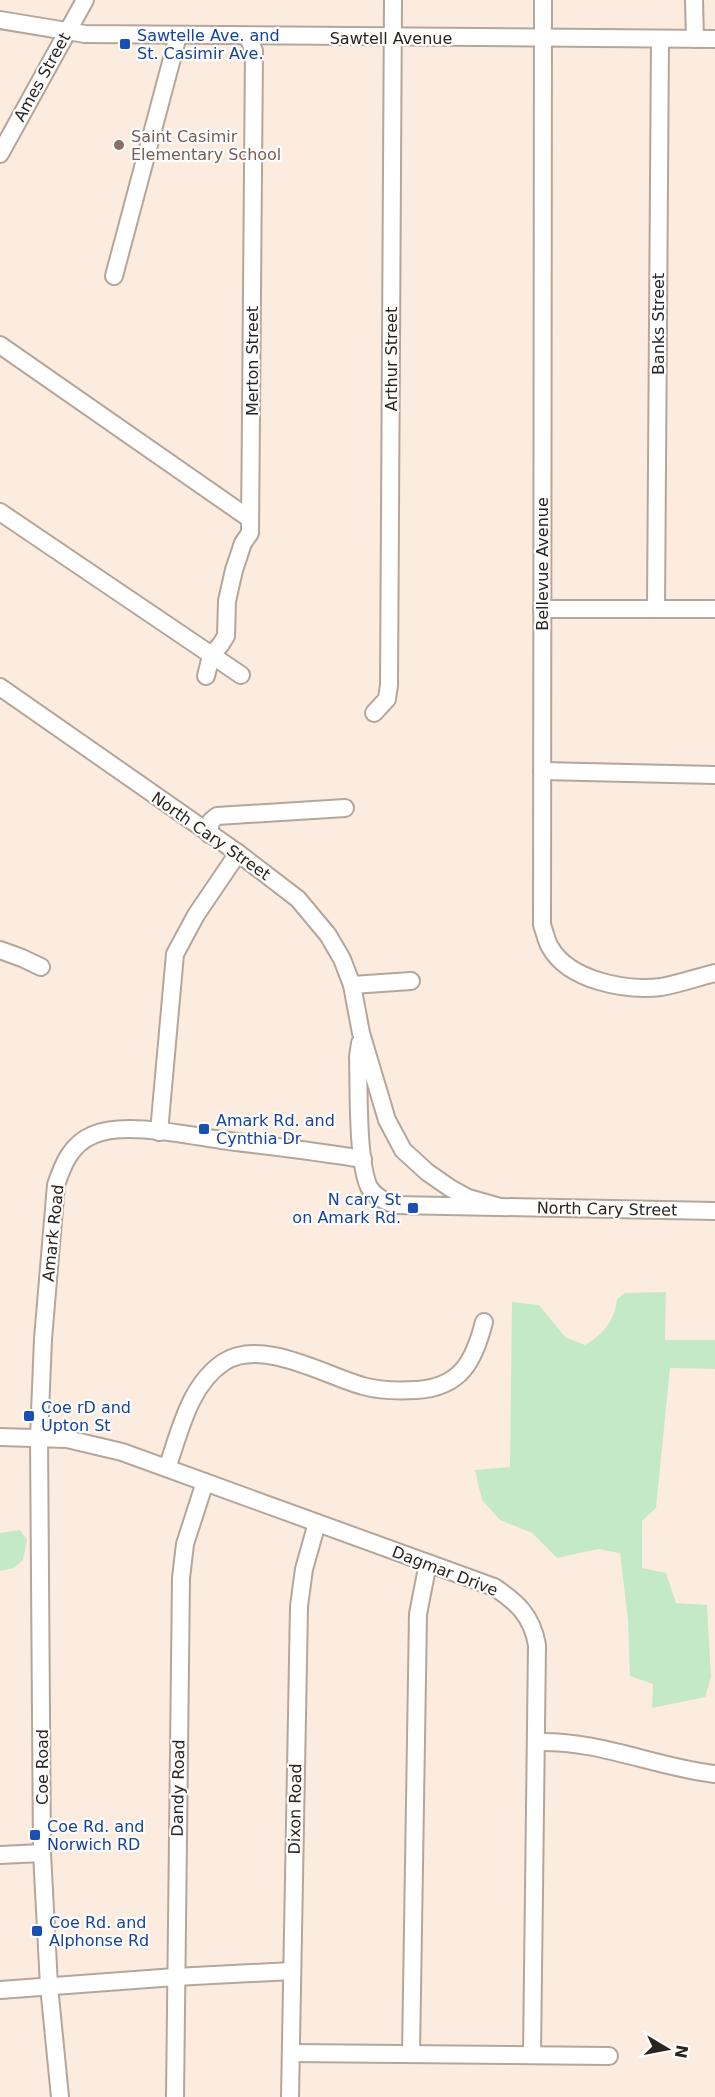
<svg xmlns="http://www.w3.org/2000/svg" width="715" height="2097" font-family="'DejaVu Sans',sans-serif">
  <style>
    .green { fill: #c3e9c6 }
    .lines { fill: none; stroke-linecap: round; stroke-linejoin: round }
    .minor-casing { stroke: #b5a69a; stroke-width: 20 }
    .minor { stroke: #fff; stroke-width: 16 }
    .transit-dot { fill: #1a4fb4; stroke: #fdfdfd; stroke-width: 2 }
    .education-dot { fill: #8d6e63; stroke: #fdfdfd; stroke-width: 2 }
    .labels { text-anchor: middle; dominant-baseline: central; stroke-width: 4.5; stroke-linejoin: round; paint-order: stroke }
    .transit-label { font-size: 16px; fill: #164399; stroke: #fdfdfd; text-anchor: start }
    .street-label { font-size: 16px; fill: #2b2520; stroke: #fdfdfd }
    .education-label { font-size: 16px; fill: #785e54; stroke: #fdfdfd; text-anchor: start }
  </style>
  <rect width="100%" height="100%" fill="#fcecdf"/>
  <g class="green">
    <path d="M 666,1292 L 665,1340 L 715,1340 L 715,1369 L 670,1368 L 656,1508 L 642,1521 L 642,1568 L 666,1573 L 676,1603 L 707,1605 L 711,1677 L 705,1697 L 652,1708 L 653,1684 L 630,1676 L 628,1620 L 620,1553 L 598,1549 L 557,1558 L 532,1533 L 500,1520 L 482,1500 L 475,1470 L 510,1467 L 512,1302 L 539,1305 L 565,1337 L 585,1345 C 603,1335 615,1320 617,1299 L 625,1293 Z"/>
    <path d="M 20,1530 L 27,1540 L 23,1560 L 14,1568 L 0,1571 L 0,1533 Z"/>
  </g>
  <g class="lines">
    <g class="minor-casing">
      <g id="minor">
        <path d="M 543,0 L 542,925 C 545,932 546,941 550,947 C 569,981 626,991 661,987 C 679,984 698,977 715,973"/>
        <path d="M 694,0 L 695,39"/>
        <path d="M 0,20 L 85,34 L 715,39"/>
        <path d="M 0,154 L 85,0"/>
        <path d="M 114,276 L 178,36"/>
        <path d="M 0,345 L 250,519"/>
        <path d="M 0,512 L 241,675"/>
        <path d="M 542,609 L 715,609"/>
        <path d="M 656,609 L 660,39"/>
        <path d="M 206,676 L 211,656 L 221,644 L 226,636 L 227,601 L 234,570 L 243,543 L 250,533 L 254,51 L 248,37"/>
        <path d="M 0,687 L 238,853 L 298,899 L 328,935 L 342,959 L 352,985 L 361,1033 L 387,1120 L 403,1150 L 427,1172 L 450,1188 L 468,1198 L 500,1207"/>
        <path d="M 374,713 L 387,699 L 389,685 L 393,0"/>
        <path d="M 542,771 L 715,775"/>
        <path d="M 209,834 L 211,821 L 217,816 L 345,808"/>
        <path d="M 0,950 L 22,958 L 41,967"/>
        <path d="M 352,985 L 411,981"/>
        <path d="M 360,1043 L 358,1057 C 359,1089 357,1161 369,1187 C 375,1197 385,1201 395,1205 L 715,1211"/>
        <path d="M 159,1132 L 175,954 L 196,915 L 238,853"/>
        <path d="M 0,1437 L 67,1439 L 122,1452 L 494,1587 C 517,1602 532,1616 537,1645 L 532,2055"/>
        <path d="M 167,1468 C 180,1432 189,1385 224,1362 C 262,1338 324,1375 363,1386 C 380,1391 399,1391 417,1390 C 461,1387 474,1361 484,1322"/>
        <path d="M 536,1742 C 601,1740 653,1767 715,1774"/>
        <path d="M 0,1855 L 42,1853"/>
        <path d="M 0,1990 L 175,1977 L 292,1971"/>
        <path d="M 291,2053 L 609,2056"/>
        <path d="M 411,2054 L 418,1614 L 428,1563"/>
        <path d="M 60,2097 L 49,1986 L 42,1853 L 39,1437 L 43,1339 L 56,1185 C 63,1164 71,1144 93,1135 C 123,1121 187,1135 221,1140 C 268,1146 315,1151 363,1159"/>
        <path d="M 175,2097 L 181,1578 L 185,1544 L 205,1482"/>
        <path d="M 290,2097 L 299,1606 L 304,1569 L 317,1523"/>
      </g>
    </g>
    <use href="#minor" class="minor"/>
  </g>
  <g class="transit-dot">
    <rect x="119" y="38" width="12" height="12" rx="3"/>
    <rect x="198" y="1123" width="12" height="12" rx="3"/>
    <rect x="407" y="1202" width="12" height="12" rx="3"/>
    <rect x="23" y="1410" width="12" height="12" rx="3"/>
    <rect x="29" y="1829" width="12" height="12" rx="3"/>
    <rect x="31" y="1925" width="12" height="12" rx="3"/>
  </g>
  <circle class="education-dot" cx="119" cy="145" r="6"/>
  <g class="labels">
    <g class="transit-label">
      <text x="137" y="35">Sawtelle Ave. and<tspan x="137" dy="18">St. Casimir Ave.</tspan></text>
      <text x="216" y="1120">Amark Rd. and<tspan x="216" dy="18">Cynthia Dr</tspan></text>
      <text x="401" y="1199" text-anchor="end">N cary St<tspan x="401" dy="18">on Amark Rd.</tspan></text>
      <text x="41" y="1407">Coe rD and<tspan x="41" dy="18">Upton St</tspan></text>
      <text x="47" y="1826">Coe Rd. and<tspan x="47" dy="18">Norwich RD</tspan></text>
      <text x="49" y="1922">Coe Rd. and<tspan x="49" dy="18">Alphonse Rd</tspan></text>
    </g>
    <g class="street-label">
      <text x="391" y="38">Sawtell Avenue</text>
      <text transform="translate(42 77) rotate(-61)">Ames Street</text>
      <text transform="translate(658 324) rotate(-90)">Banks Street</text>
      <text transform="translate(391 359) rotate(-90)">Arthur Street</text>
      <text transform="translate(252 361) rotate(-90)">Merton Street</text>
      <text transform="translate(542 564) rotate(-90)">Bellevue Avenue</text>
      <text transform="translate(211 836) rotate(35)">North Cary Street</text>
      <text transform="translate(607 1209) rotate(1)">North Cary Street</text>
      <text transform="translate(53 1233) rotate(-84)">Amark Road</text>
      <text transform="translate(445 1571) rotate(21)">Dagmar Drive</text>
      <text transform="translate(42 1767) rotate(-90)">Coe Road</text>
      <text transform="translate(178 1788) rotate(-89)">Dandy Road</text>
      <text transform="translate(295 1809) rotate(-89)">Dixon Road</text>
    </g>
    <g class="education-label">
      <text x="131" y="136">Saint Casimir<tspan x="131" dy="18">Elementary School</tspan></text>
    </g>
  </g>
  <g transform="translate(667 2049) rotate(100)" stroke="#fdfdfd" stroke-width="4.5" paint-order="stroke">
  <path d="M0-4.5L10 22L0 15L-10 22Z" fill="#2b2520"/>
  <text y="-9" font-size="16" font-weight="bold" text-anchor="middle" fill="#2b2520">N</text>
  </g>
</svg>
